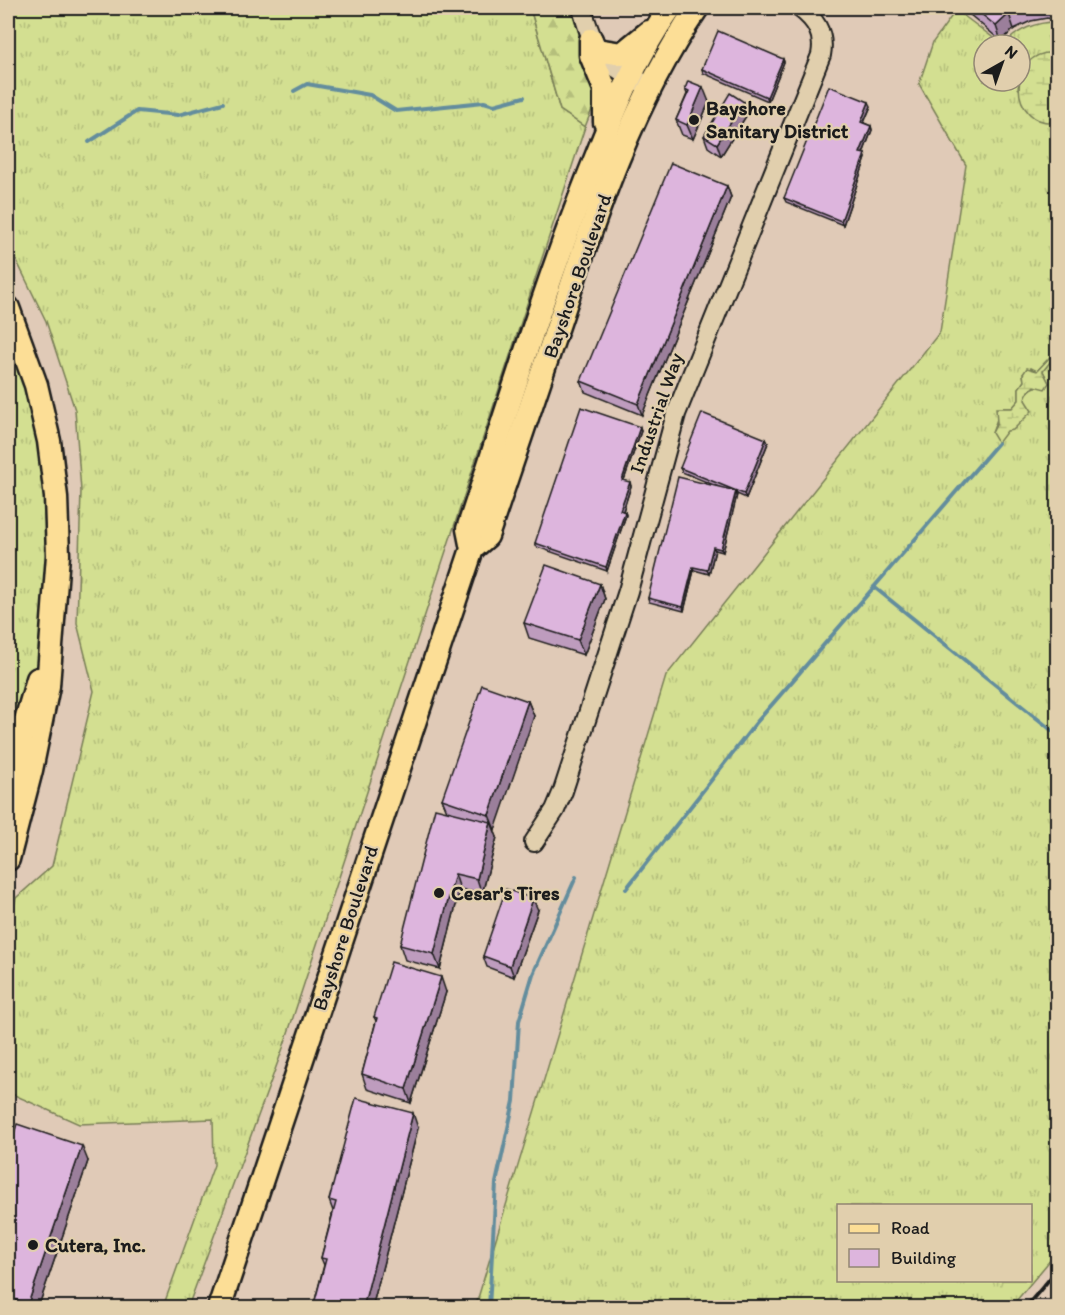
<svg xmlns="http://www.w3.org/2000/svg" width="1065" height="1315" font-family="Itim,sans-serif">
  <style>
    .grass { fill: url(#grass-tufts); stroke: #787e56; stroke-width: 1.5; fill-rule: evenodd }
    .forest { fill: url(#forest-firs); stroke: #787e56; stroke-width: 1.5 }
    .wetland { fill: url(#wetland-marsh); stroke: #787e56; stroke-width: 1.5 }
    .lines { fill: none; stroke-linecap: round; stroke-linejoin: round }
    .stream { stroke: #638d9d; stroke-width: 4 }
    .minor-casing { stroke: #1c1c1c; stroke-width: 22 }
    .major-casing { stroke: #1c1c1c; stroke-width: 27 }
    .minor { stroke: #e1cfad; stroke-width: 18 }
    .major { stroke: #fcde96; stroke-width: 22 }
    .rail { stroke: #1c1c1c; stroke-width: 4 }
    .wall { fill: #be9cbe; stroke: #1c1c1c; stroke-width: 1.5 }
    .shaded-wall { fill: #9b7f9b; stroke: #1c1c1c; stroke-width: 1.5 }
    .building { fill: #ddb5dd; stroke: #1c1c1c; stroke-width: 1.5 }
    .poi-dot { fill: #1c1c1c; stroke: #e1cfad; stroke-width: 2 }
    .labels { text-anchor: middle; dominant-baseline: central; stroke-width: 4.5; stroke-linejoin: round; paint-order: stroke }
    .poi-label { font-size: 20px; font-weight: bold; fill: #1c1c1c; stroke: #e1cfad; text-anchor: start }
    .street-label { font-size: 20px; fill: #1c1c1c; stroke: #e1cfad }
  </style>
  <defs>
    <pattern id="grass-tufts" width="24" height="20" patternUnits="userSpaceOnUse" patternTransform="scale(1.5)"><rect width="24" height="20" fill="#d3df91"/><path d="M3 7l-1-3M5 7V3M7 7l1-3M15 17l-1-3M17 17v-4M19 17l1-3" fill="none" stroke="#b5bf7c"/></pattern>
    <pattern id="forest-firs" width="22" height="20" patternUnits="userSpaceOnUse" patternTransform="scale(1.5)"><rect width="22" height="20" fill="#d3df91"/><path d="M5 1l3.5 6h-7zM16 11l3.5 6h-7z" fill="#b5bf7c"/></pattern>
    <pattern id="wetland-marsh" width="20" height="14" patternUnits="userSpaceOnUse" patternTransform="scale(1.5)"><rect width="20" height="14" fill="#d3df91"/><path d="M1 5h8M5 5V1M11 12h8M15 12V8" fill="none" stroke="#b5bf7c"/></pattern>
  </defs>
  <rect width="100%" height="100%" fill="#e0cab7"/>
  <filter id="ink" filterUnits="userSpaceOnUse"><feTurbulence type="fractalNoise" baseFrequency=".0167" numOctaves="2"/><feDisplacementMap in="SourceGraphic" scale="12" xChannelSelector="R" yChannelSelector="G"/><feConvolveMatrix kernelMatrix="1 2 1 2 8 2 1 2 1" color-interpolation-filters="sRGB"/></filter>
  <g filter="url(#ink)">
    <g class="grass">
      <path d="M 8,8 L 530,8 L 560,110 L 585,127 L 283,1048 L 188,1307 L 163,1307 L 214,1165 L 213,1119 L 79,1124 L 10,1093 L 8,1100 L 8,929 L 16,898 L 52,866 L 94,691 L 77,623 L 81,491 L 75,410 L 46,321 L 8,243 Z"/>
      <path d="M 956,10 L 1003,45 C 1019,29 1035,22 1057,22 L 1057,53 L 1024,68 L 1020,75 L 1020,45 L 984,45 L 984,81 L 1019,81 L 1018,88 L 1054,123 L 1057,122 L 1057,1252 L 1011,1307 L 475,1308 L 666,676 L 940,332 L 966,165 L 919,84 L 933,42 ZM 1051,356 L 1053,358 L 1043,371 L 1049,383 C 1038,386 1027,387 1025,400 L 992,433 L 1001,408 L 1012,408 L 1019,400 L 1019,388 L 1024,381 L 1023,374 L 1031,368 L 1037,371 ZM 838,1206 L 1030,1206 L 1030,1280 L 838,1280 Z"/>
      <path d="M 8,308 L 36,385 L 54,612 L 8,782 Z"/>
    </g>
    <path class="forest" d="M 530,8 L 571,8 L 598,94 L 585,127 L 560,110 Z"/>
    <g class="wetland">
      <path d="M 1057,53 L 1057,122 C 1007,128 1006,47 1057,53 Z"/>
      <path d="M 1051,356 L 1054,357 L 1043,371 L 1049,383 L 1045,389 L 1034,386 L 1026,394 L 1025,400 L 1032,411 L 1013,430 L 1007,431 L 998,443 L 992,433 L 997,423 L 996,408 L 1012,408 L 1019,400 L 1019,388 L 1024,381 L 1023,374 L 1027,368 L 1037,371 Z"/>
    </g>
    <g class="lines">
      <g class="stream">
        <path d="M 294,91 L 307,84 L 370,95 L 396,111 L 484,102 L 494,105 L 524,97"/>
        <path d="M 89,142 L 137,111 L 178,115 L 223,103"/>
        <path d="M 998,443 L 874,587 L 1054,732 L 1058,738"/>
        <path d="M 626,889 L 756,723 L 874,587"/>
        <path d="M 489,1308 L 496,1183 L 514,1101 L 519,1021 L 533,974 L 576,877"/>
      </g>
      <g class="minor-casing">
        <g id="minor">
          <path d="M 582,8 C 593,48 601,63 641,82"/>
          <path d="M 534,842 L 555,810 L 563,791 L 628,591 L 676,414 L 821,55 C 825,34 816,20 800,8"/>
        </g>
      </g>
      <g class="major-casing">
        <g id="major">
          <path d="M 591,40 L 591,55 L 605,89 L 605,122"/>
          <path d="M 597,50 L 622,54 L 649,32"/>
          <path d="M 8,308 L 36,385 L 49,441 L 56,497 L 58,555 L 48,686 L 31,770 L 8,859"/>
          <path d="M 472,549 L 487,536 C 512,464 536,392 560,320 C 596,212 633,102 697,8"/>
          <path d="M 8,782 L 38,679"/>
          <path d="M 219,1308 L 472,549 L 468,529 C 507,412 542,294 587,180 C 611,120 633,60 670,8"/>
        </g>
      </g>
      <use href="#minor" class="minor"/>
      <use href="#major" class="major"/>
      <g class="rail">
        <path d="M 1025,1308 L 1058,1269"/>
        <path d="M 1048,1308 L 1058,1296"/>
      </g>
    </g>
    <g class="wall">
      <path d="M 962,8 L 1058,8 L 1058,20 L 1047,18 L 1031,21 L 1014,29 L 1001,41 Z"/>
      <path d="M 783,59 L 784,62 L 768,101 L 703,73 L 702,69 Z"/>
      <path d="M 685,89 L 709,102 L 693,139 L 682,135 L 676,120 L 687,94 Z"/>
      <path d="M 744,102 L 748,113 L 721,156 L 708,147 L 704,136 Z"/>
      <path d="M 871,106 L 864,123 L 871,126 L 872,130 L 863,154 L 866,158 L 843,225 L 786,202 L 784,198 Z"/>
      <path d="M 727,186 L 731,197 L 642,415 L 585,392 L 581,381 Z"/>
      <path d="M 640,427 L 641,431 L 624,480 L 631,486 L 623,511 L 625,512 L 626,515 L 607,571 L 537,547 L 535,543 Z"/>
      <path d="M 766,439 L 768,443 L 746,498 L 737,494 L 723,552 L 715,550 L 709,574 L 694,570 L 684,611 L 649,602 L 648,598 L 719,487 L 682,472 L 680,468 Z"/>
      <path d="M 600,584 L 605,599 L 584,655 L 529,638 L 524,623 Z"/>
      <path d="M 528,701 L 534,716 L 494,830 L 497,837 L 482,894 L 460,889 L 440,969 L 405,960 L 400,945 L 447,811 L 442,799 Z"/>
      <path d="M 538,910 L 514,977 L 487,967 L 483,956 Z"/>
      <path d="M 446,992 L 411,1103 L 367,1089 L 362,1074 L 376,1021 L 374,1017 Z"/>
      <path d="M 418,1128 L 372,1308 L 313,1308 L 324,1265 L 321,1258 L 333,1211 L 329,1200 Z"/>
      <path d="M 8,1152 L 88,1161 L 38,1308 L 8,1308 Z"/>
    </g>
    <g class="shaded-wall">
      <path d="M 1009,14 L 1014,29 L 1001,41 L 996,26 Z"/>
      <path d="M 783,59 L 784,62 L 768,101 L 767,97 Z"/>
      <path d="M 703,87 L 709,102 L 693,139 L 687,125 Z"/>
      <path d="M 744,102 L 748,113 L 721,156 L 717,144 Z"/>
      <path d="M 869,102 L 871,106 L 862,126 L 861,122 Z"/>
      <path d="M 871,126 L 872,130 L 862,156 L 860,153 Z"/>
      <path d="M 865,154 L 866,158 L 843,225 L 841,221 Z"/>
      <path d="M 727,186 L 731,197 L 642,415 L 638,404 Z"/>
      <path d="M 640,427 L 641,431 L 623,483 L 622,480 Z"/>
      <path d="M 766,439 L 768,443 L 746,498 L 744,494 Z"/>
      <path d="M 630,482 L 631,486 L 622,514 L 620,510 Z"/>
      <path d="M 736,491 L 737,495 L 723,552 L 721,549 Z"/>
      <path d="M 625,512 L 626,515 L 607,571 L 606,567 Z"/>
      <path d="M 713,547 L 715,550 L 709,574 L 707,570 Z"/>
      <path d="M 693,567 L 694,570 L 684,611 L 683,607 Z"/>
      <path d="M 600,584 L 605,599 L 584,655 L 578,640 Z"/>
      <path d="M 528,701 L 534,716 L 495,830 L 489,815 Z"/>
      <path d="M 491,822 L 497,837 L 482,894 L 477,879 Z"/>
      <path d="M 455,874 L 460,889 L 440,969 L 434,954 Z"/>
      <path d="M 533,899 L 538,910 L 514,977 L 510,966 Z"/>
      <path d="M 441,977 L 446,992 L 411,1103 L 406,1089 Z"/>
      <path d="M 413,1113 L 418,1128 L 372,1308 L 363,1308 Z"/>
      <path d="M 82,1146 L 88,1161 L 38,1308 L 30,1308 L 28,1304 Z"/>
    </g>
    <g class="building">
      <path d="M 974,8 L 1023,8 L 1009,14 L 996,26 Z"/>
      <path d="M 718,31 L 783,59 L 767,97 L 702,69 Z"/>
      <path d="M 688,81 L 703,87 L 687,125 L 676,120 L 689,91 L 685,89 Z"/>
      <path d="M 829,86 L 869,102 L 861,122 L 871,126 L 860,153 L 865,154 L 841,221 L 784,198 Z"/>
      <path d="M 730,93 L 744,102 L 717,144 L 704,136 Z"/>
      <path d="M 671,163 L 727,186 L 638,404 L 581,381 Z"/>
      <path d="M 581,407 L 640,427 L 622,480 L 630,482 L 620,510 L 625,512 L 606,567 L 535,543 Z"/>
      <path d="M 702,413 L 766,439 L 744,494 L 680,468 Z"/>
      <path d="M 678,477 L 736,491 L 721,549 L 713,547 L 707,570 L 693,567 L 683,607 L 648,598 Z"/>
      <path d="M 546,565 L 600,584 L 578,640 L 524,623 Z"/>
      <path d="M 482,685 L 528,701 L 489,815 L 442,799 Z"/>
      <path d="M 435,808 L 491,822 L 477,879 L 455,874 L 434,954 L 400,945 Z"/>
      <path d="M 506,889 L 533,899 L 510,966 L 483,956 Z"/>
      <path d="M 391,962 L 441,977 L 406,1089 L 362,1074 L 377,1018 L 374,1017 Z"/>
      <path d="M 356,1098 L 413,1113 L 363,1308 L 313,1308 L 326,1259 L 321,1258 L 336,1202 L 329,1200 Z"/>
      <path d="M 17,1124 L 82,1146 L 28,1304 L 8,1297 L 8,1152 Z"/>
    </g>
  </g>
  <g class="poi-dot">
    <circle cx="694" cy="120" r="6"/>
    <circle cx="439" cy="893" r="6"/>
    <circle cx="33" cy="1245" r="6"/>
  </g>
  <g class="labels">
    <g class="poi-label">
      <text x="706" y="108">Bayshore<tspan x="706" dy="23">Sanitary District</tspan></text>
      <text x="451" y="893">Cesar's Tires</text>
      <text x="45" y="1245">Cutera, Inc.</text>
    </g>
    <g class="street-label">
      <text transform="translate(577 276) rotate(-71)">Bayshore Boulevard</text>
      <text transform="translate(656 413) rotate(-71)">Industrial Way</text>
      <text transform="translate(345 928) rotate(-72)">Bayshore Boulevard</text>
    </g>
  </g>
  <rect width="1065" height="1315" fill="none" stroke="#e1cfad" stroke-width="30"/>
  <rect x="15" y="15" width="1035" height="1285" fill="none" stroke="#1c1c1c" stroke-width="2" filter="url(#ink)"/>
  <rect x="837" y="1204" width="195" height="78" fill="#e1cfad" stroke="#928773" stroke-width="1.5"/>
  <rect x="849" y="1224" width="30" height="9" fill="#fcde96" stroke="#928773" stroke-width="1.5"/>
  <text x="891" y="1234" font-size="18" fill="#1c1c1c">Road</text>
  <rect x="849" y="1249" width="30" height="18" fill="#ddb5dd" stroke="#928773" stroke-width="1.5"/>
  <text x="891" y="1264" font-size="18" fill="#1c1c1c">Building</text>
  <g transform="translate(1002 63) rotate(40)"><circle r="28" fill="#e1cfad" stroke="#928773" stroke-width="1.5"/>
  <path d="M0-4.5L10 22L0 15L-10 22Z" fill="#1c1c1c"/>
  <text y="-9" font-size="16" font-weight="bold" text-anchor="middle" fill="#1c1c1c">N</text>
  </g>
</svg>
